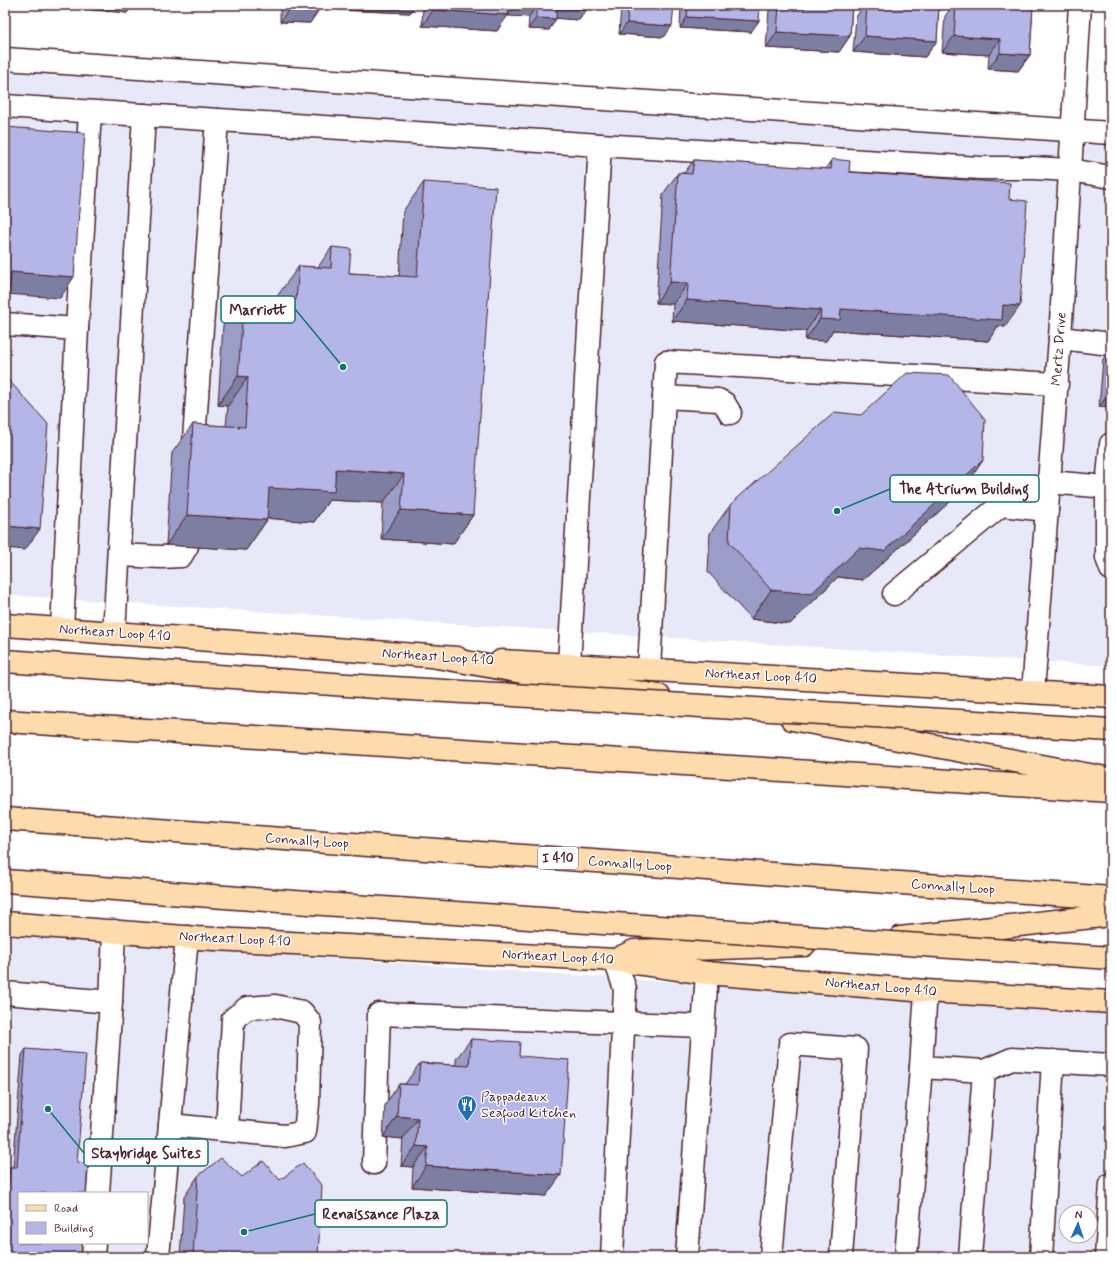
<svg xmlns="http://www.w3.org/2000/svg" width="1116" height="1262" font-family="Mynerve,sans-serif">
  <style>
    .built { fill: #e8e9f8; fill-rule: evenodd }
    .lines { fill: none; stroke-linecap: round; stroke-linejoin: round }
    .minor-casing { stroke: #4a1f2b; stroke-width: 25 }
    .major-casing { stroke: #4a1f2b; stroke-width: 25 }
    .highway-casing { stroke: #4a1f2b; stroke-width: 25 }
    .minor { stroke: #fff; stroke-width: 22 }
    .major { stroke: #fedbac; stroke-width: 22 }
    .highway { stroke: #fedbac; stroke-width: 22 }
    .highway-bridge-casing { stroke: #4a1f2b; stroke-width: 25; stroke-linecap: butt }
    .highway-bridge { stroke: #fedbac; stroke-width: 22 }
    .wall { fill: #9a9dc7; stroke: #4a1f2b }
    .shaded-wall { fill: #7d7fa2; stroke: #4a1f2b }
    .building { fill: #b3b6e7; stroke: #4a1f2b }
    .labels { text-anchor: middle; dominant-baseline: central; stroke-width: 3; stroke-linejoin: round; paint-order: stroke }
    .shield { fill: #fff; stroke: #80626b; stroke-width: 1 }
    .shield-label { font-size: 13px; font-weight: bold; fill: #4a1f2b }
    .street-label { font-size: 14px; fill: #4a1f2b; stroke: #fff }
    .poi-label { font-size: 14px; fill: #4a1f2b; stroke: #fff; text-anchor: start }
    .leader { fill: none; stroke: #0f766e; stroke-width: 1.5 }
    .callout-dot { fill: #0f766e; stroke: #fff; stroke-width: 1.5 }
    .callout { fill: #fff; stroke: #0f766e; stroke-width: 1.5 }
    .callout-label { font-size: 15px; text-anchor: middle; font-weight: bold; fill: #4a1f2b }
  </style>
  <rect width="100%" height="100%" fill="#fff"/>
  <filter id="ink" filterUnits="userSpaceOnUse"><feTurbulence type="fractalNoise" baseFrequency=".025" numOctaves="2"/><feDisplacementMap in="SourceGraphic" scale="8" xChannelSelector="R" yChannelSelector="G"/><feConvolveMatrix kernelMatrix="1 2 1 2 8 2 1 2 1" color-interpolation-filters="sRGB"/></filter>
  <g filter="url(#ink)">
    <g class="built">
      <path d="M 5,68 L 1111,143 L 1111,666 L 5,595 Z"/>
      <path d="M 5,936 L 1111,1012 L 1111,1257 L 5,1257 ZM 19,1193 L 147,1193 L 147,1243 L 19,1243 ZM 1066,1212 L 1090,1212 L 1090,1236 L 1066,1236 Z"/>
    </g>
    <g class="lines">
      <g class="minor-casing">
        <g id="minor">
          <path d="M 5,59 L 1111,133"/>
          <path d="M 5,106 L 600,145 L 569,664"/>
          <path d="M 600,145 L 980,168 L 1033,168 L 1070,170 L 1111,177"/>
          <path d="M 5,324 L 77,329 L 90,112"/>
          <path d="M 1060,338 L 1111,344"/>
          <path d="M 664,397 L 718,400 L 724,403 L 730,413"/>
          <path d="M 193,453 L 217,120"/>
          <path d="M 1049,482 L 1107,487 L 1107,558 L 1111,569"/>
          <path d="M 1107,487 L 1111,444"/>
          <path d="M 119,555 L 161,557 L 181,556 L 187,546"/>
          <path d="M 894,594 L 1001,505 L 1047,510"/>
          <path d="M 62,629 L 77,329"/>
          <path d="M 114,633 L 144,115"/>
          <path d="M 649,669 L 666,362 L 1057,384"/>
          <path d="M 1033,692 L 1060,338 L 1080,5"/>
          <path d="M 926,991 L 921,1067 L 984,1071 L 1012,1059 L 1111,1065"/>
          <path d="M 5,993 L 111,1002 L 114,931"/>
          <path d="M 170,1125 L 285,1136 L 305,1132 L 308,1104 L 310,1022 L 302,1012 L 275,1006 L 247,1008 L 233,1019 L 227,1130"/>
          <path d="M 374,1163 L 379,1014 L 703,1026"/>
          <path d="M 98,1193 L 111,1002"/>
          <path d="M 93,1257 L 94,1243"/>
          <path d="M 158,1257 L 187,937"/>
          <path d="M 612,1257 L 625,989 L 615,960"/>
          <path d="M 687,1257 L 707,973"/>
          <path d="M 771,1257 L 790,1044 L 856,1049 L 841,1257"/>
          <path d="M 906,1257 L 921,1067"/>
          <path d="M 970,1257 L 984,1071"/>
          <path d="M 1041,1257 L 1053,1061"/>
          <path d="M 1106,1257 L 1111,1184"/>
        </g>
      </g>
      <g class="major-casing">
        <g id="major">
          <path d="M 5,625 L 457,658"/>
          <path d="M 501,661 L 1111,697"/>
          <path d="M 5,923 L 197,938 L 615,960 L 707,973 L 926,991 L 1111,1002"/>
        </g>
      </g>
      <g class="highway-casing">
        <g id="highway">
          <path d="M 437,657 L 659,696"/>
          <path d="M 5,661 L 376,687"/>
          <path d="M 792,719 L 1111,779"/>
          <path d="M 5,721 L 1111,791"/>
          <path d="M 994,723 L 1111,730"/>
          <path d="M 5,819 L 1111,898"/>
          <path d="M 5,881 L 280,901"/>
          <path d="M 900,938 L 1111,915"/>
          <path d="M 615,960 L 634,951 L 804,945"/>
        </g>
      </g>
      <use href="#minor" class="minor"/>
      <use href="#major" class="major"/>
      <use href="#highway" class="highway"/>
      <g class="highway-bridge-casing">
        <g id="highway-bridge">
          <path d="M 376,687 L 994,723"/>
          <path d="M 280,901 L 1111,958"/>
        </g>
      </g>
      <use href="#highway-bridge" class="highway-bridge"/>
    </g>
    <g class="wall">
      <path d="M 86,5 L 133,5 L 127,13 L 85,9 Z"/>
      <path d="M 280,5 L 321,5 L 310,23 L 280,22 Z"/>
      <path d="M 339,5 L 416,5 L 410,13 L 339,10 Z"/>
      <path d="M 423,5 L 587,5 L 587,9 L 579,20 L 556,18 L 549,30 L 528,29 L 529,17 L 508,15 L 497,31 L 422,26 Z"/>
      <path d="M 621,5 L 674,5 L 664,37 L 619,34 Z"/>
      <path d="M 681,5 L 760,5 L 751,32 L 680,28 Z"/>
      <path d="M 772,5 L 852,5 L 850,36 L 839,52 L 766,48 L 769,10 Z"/>
      <path d="M 864,5 L 939,5 L 937,41 L 925,57 L 853,52 L 856,17 Z"/>
      <path d="M 953,5 L 1033,5 L 1030,55 L 1018,71 L 988,69 L 989,55 L 942,52 L 945,16 Z"/>
      <path d="M 832,159 L 849,172 L 1009,199 L 1005,327 L 998,326 L 988,341 L 833,330 L 826,341 L 805,340 L 806,331 L 672,321 L 673,304 L 656,303 L 663,194 L 678,173 L 684,173 L 694,160 L 825,169 Z"/>
      <path d="M 424,182 L 473,515 L 453,544 L 381,539 L 383,503 L 329,500 L 314,522 L 267,518 L 267,520 L 246,550 L 166,545 L 172,453 L 193,424 L 226,426 L 228,406 L 218,405 L 223,325 L 244,296 L 278,298 L 278,295 L 299,266 L 318,267 L 332,247 L 349,273 L 399,276 L 403,211 Z"/>
      <path d="M 1111,347 L 1111,408 L 1099,407 L 1103,359 Z"/>
      <path d="M 983,460 L 963,490 L 863,580 L 838,577 L 790,624 L 751,619 L 708,572 L 710,533 L 731,504 Z"/>
      <path d="M 471,1039 L 519,1056 L 546,1196 L 412,1187 L 413,1167 L 401,1166 L 403,1139 L 383,1137 L 385,1105 L 399,1084 L 405,1084 L 420,1063 L 456,1065 L 456,1059 Z"/>
      <path d="M 26,1049 L 77,1162 L 5,1257 L 5,1181 L 6,1173 L 10,1167 L 13,1167 L 22,1055 Z"/>
      <path d="M 198,1176 L 318,1257 L 180,1257 L 184,1197 Z"/>
    </g>
    <g class="shaded-wall">
      <path d="M 88,5 L 133,5 L 127,13 L 85,9 Z"/>
      <path d="M 226,5 L 245,5 L 244,6 Z"/>
      <path d="M 342,5 L 416,5 L 410,13 L 339,10 Z"/>
      <path d="M 515,5 L 536,6 L 529,17 L 508,16 Z"/>
      <path d="M 291,6 L 321,7 L 310,23 L 280,22 Z"/>
      <path d="M 557,7 L 587,9 L 579,20 L 550,18 Z"/>
      <path d="M 433,10 L 508,15 L 497,31 L 422,26 Z"/>
      <path d="M 687,17 L 759,21 L 751,32 L 680,28 Z"/>
      <path d="M 536,18 L 556,19 L 549,30 L 528,29 Z"/>
      <path d="M 627,23 L 672,26 L 664,37 L 619,34 Z"/>
      <path d="M 777,32 L 850,36 L 839,52 L 766,48 Z"/>
      <path d="M 865,36 L 937,41 L 925,57 L 853,52 Z"/>
      <path d="M 954,36 L 1000,39 L 989,55 L 942,52 Z"/>
      <path d="M 1000,53 L 1030,55 L 1018,71 L 988,69 Z"/>
      <path d="M 11,272 L 74,277 L 60,298 L 6,294 L 5,295 L 5,281 Z"/>
      <path d="M 670,282 L 688,283 L 673,304 L 656,303 Z"/>
      <path d="M 687,300 L 821,310 L 806,331 L 672,321 Z"/>
      <path d="M 1003,305 L 1020,306 L 1005,327 L 998,326 L 988,341 L 833,330 L 826,341 L 805,340 L 820,319 L 841,309 Z"/>
      <path d="M 238,376 L 248,377 L 228,406 L 218,405 Z"/>
      <path d="M 1111,390 L 1111,408 L 1099,407 Z"/>
      <path d="M 983,460 L 963,490 L 863,580 L 838,577 L 790,624 L 751,619 L 771,590 L 859,548 Z"/>
      <path d="M 336,469 L 404,474 L 383,503 L 329,500 L 314,522 L 249,517 L 269,488 Z"/>
      <path d="M 401,510 L 473,515 L 453,544 L 381,539 Z"/>
      <path d="M 187,515 L 267,520 L 246,550 L 166,545 Z"/>
      <path d="M 5,526 L 40,529 L 25,550 L 5,548 Z"/>
      <path d="M 397,1116 L 418,1118 L 403,1139 L 383,1137 Z"/>
      <path d="M 416,1146 L 428,1147 L 413,1167 L 401,1166 Z"/>
      <path d="M 426,1166 L 561,1175 L 546,1196 L 412,1187 Z"/>
    </g>
    <g class="building">
      <path d="M 291,5 L 321,5 L 321,7 L 291,6 Z"/>
      <path d="M 433,5 L 509,5 L 508,15 L 433,10 Z"/>
      <path d="M 518,5 L 587,5 L 587,9 L 557,7 L 556,19 L 536,18 L 536,6 Z"/>
      <path d="M 628,5 L 674,5 L 672,26 L 627,23 Z"/>
      <path d="M 688,5 L 760,5 L 759,21 L 687,17 Z"/>
      <path d="M 779,5 L 852,5 L 850,36 L 777,32 Z"/>
      <path d="M 867,5 L 939,5 L 937,41 L 865,36 Z"/>
      <path d="M 956,5 L 1033,5 L 1030,55 L 1000,53 L 1000,39 L 954,36 Z"/>
      <path d="M 5,127 L 85,133 L 74,277 L 11,272 L 10,287 L 5,287 Z"/>
      <path d="M 832,159 L 850,161 L 849,172 L 1010,183 L 1009,199 L 1027,201 L 1020,306 L 1003,305 L 1002,320 L 841,309 L 840,320 L 820,319 L 821,310 L 687,300 L 688,283 L 670,282 L 678,173 L 692,174 L 694,160 L 831,169 Z"/>
      <path d="M 424,182 L 496,187 L 473,515 L 401,510 L 404,474 L 336,469 L 334,492 L 269,488 L 267,520 L 187,515 L 193,424 L 245,427 L 248,377 L 238,376 L 244,296 L 296,300 L 299,266 L 331,268 L 332,247 L 351,249 L 349,273 L 417,277 Z"/>
      <path d="M 907,373 L 949,375 L 985,419 L 983,460 L 884,551 L 859,548 L 811,594 L 771,590 L 729,542 L 731,504 L 835,412 L 861,415 Z"/>
      <path d="M 5,376 L 48,424 L 40,529 L 5,526 Z"/>
      <path d="M 471,1039 L 520,1042 L 519,1056 L 569,1060 L 561,1175 L 426,1166 L 428,1147 L 416,1146 L 418,1118 L 397,1116 L 399,1084 L 418,1085 L 420,1063 L 469,1066 Z"/>
      <path d="M 5,1048 L 9,1049 L 5,1097 Z"/>
      <path d="M 26,1049 L 86,1054 L 77,1162 L 88,1163 L 86,1193 L 19,1193 L 19,1243 L 82,1243 L 81,1257 L 5,1257 L 5,1226 L 10,1167 L 17,1167 Z"/>
      <path d="M 221,1158 L 242,1177 L 263,1161 L 280,1180 L 303,1163 L 322,1186 L 318,1257 L 193,1257 L 198,1176 Z"/>
    </g>
  </g>
  <defs>
    <g id="restaurant-pin" transform="scale(1)"><path d="M0 17L-7.5 6A9.5 9.5 0 1 1 7.5 6Z" fill="#1f6fb2" stroke="#fff"/><path d="M-5-6h1v4h1v-4h1v4h1v-4h1v5L-1.5 .5V6h-2V.5L-5-1ZM5-6V6H3V1.5H1.5Q1.5-4 5-6Z" fill="#fff"/></g>
  </defs>
  <g fill-rule="evenodd">
    <use href="#restaurant-pin" x="467" y="1105"/>
  </g>
  <g class="labels">
    <rect class="shield" x="538" y="847" width="40" height="22" rx="3"/>
    <g class="shield-label">
      <text x="558" y="858">I 410</text>
    </g>
    <g class="street-label">
      <text transform="translate(1059 349) rotate(-86)">Mertz Drive</text>
      <text transform="translate(115 633) rotate(4)">Northeast Loop 410</text>
      <text transform="translate(438 657) rotate(4)">Northeast Loop 410</text>
      <text transform="translate(761 676) rotate(3)">Northeast Loop 410</text>
      <text transform="translate(307 841) rotate(4)">Connally Loop</text>
      <text transform="translate(630 864) rotate(4)">Connally Loop</text>
      <text transform="translate(953 887) rotate(4)">Connally Loop</text>
      <text transform="translate(235 939) rotate(3)">Northeast Loop 410</text>
      <text transform="translate(558 957) rotate(3)">Northeast Loop 410</text>
      <text transform="translate(881 987) rotate(5)">Northeast Loop 410</text>
    </g>
    <g class="poi-label">
      <text x="481" y="1097">Pappadeaux<tspan x="481" dy="16">Seafood Kitchen</tspan></text>
    </g>
  </g>
  <path class="leader" d="M343 367L295 309M837 511L890 489M48 1109L84 1153M244 1232L315 1214"/>
  <g class="callout-dot">
    <circle cx="343" cy="367" r="4"/>
    <circle cx="837" cy="511" r="4"/>
    <circle cx="48" cy="1109" r="4"/>
    <circle cx="244" cy="1232" r="4"/>
  </g>
  <g class="callout">
    <rect x="221" y="296" width="74" height="27" rx="4"/>
    <rect x="890" y="475" width="149" height="27" rx="4"/>
    <rect x="84" y="1139" width="124" height="27" rx="4"/>
    <rect x="315" y="1200" width="132" height="27" rx="4"/>
  </g>
  <g class="callout-label">
    <text x="258" y="315">Marriott</text>
    <text x="964" y="494">The Atrium Building</text>
    <text x="146" y="1158">Staybridge Suites</text>
    <text x="381" y="1219">Renaissance Plaza</text>
  </g>
  <rect width="1116" height="1262" fill="none" stroke="#fff" stroke-width="20"/>
  <rect x="10" y="10" width="1096" height="1242" fill="none" stroke="#4a1f2b" stroke-width="1.5" filter="url(#ink)"/>
  <rect x="18" y="1192" width="130" height="52" fill="#ffffff" stroke="#b7a5aa"/>
  <rect x="26" y="1205" width="20" height="6" fill="#fedbac" stroke="#b7a5aa"/>
  <text x="54" y="1212" font-size="12" fill="#4a1f2b">Road</text>
  <rect x="26" y="1222" width="20" height="12" fill="#b3b6e7" stroke="#b7a5aa"/>
  <text x="54" y="1232" font-size="12" fill="#4a1f2b">Building</text>
  <g transform="translate(1078 1224) rotate(3)"><circle r="19" fill="#ffffff" stroke="#b7a5aa"/>
  <path d="M0-3L7 15L0 10L-7 15Z" fill="#1f6fb2"/>
  <text y="-6" font-size="11" font-weight="bold" text-anchor="middle" fill="#4a1f2b">N</text>
  </g>
</svg>
